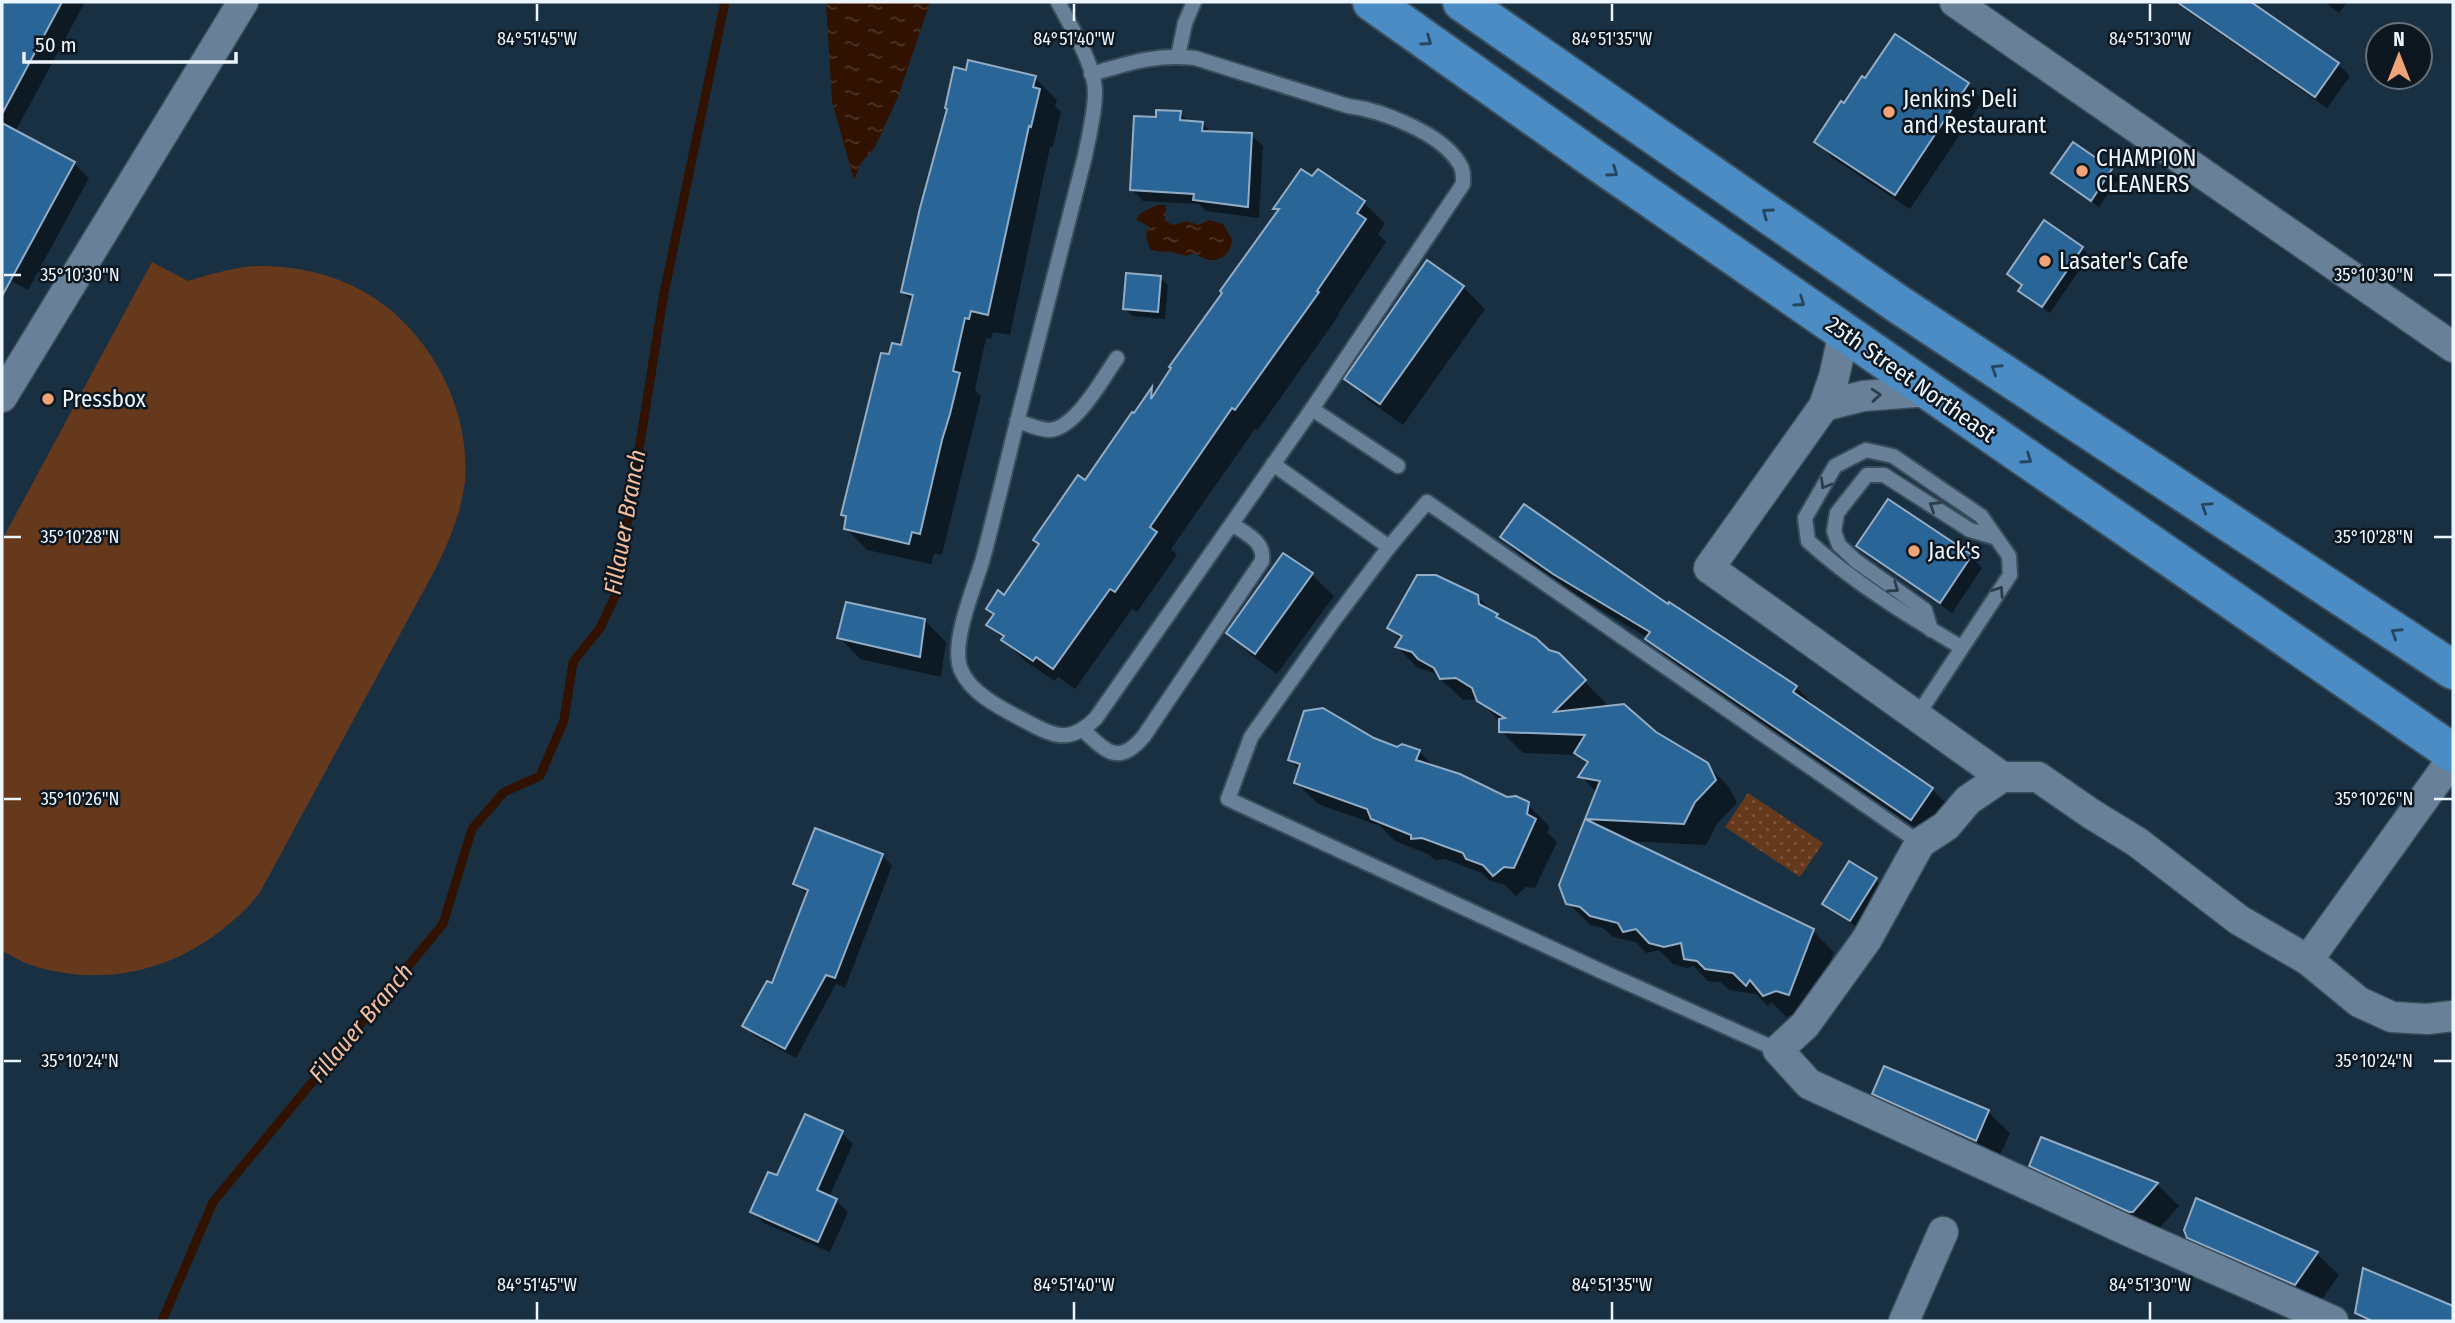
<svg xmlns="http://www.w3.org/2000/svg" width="2455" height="1323" font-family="'Fira Sans Condensed',sans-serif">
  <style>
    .grass { fill: #66391d }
    .park { fill: url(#park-dots) }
    .water { fill: url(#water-ripples) }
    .shadow { fill: #0007 }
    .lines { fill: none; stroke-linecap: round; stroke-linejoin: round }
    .stream { stroke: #311200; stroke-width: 9 }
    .building { fill: #296596; stroke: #92adc5; stroke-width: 2 }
    .service-casing { stroke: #3a4d5c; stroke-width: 18 }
    .minor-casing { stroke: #3a4d5c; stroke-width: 33 }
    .trunk-casing { stroke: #3a4d5c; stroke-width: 42 }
    .service { stroke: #688198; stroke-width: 14 }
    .minor { stroke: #688198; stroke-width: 30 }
    .trunk { stroke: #4a8cc3; stroke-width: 38 }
    .oneway { stroke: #254661 }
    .oneway2 { stroke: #2d3c4a }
    .ticks { fill: none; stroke: #edf6fe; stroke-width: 2.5 }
    .poi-dot { fill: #efa376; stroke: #0d1720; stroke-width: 2.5 }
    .labels { text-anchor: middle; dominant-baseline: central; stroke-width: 5; stroke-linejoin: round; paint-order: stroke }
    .poi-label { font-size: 23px; fill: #edf6fe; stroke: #0d1720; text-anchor: start }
    .street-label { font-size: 23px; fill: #edf6fe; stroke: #0d1720 }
    .water-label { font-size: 24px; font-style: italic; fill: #f5bd9d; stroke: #0d1720 }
    .ticks-label { font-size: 18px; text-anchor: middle; fill: #edf6fe; stroke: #0d1720; stroke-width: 5; stroke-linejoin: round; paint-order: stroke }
  </style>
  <defs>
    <pattern id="park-dots" width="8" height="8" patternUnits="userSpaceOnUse" patternTransform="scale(1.75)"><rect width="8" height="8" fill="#66391d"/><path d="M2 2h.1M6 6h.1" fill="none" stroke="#7c563f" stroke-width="1.8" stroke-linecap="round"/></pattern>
    <pattern id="water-ripples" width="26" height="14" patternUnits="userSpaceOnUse" patternTransform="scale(1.75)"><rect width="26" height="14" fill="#311200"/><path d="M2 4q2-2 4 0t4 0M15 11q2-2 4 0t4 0" fill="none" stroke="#4f3526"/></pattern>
  </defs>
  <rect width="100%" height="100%" fill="#193043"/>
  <path class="grass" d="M 152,262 L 188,281 C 213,274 240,265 267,266 C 298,267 331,274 359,289 C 426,324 471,405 465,480 C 462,510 450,539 437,566 L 259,894 C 202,962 117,993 31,965 C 21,962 11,955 2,951 L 2,540 Z"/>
  <path class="park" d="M 1748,793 L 1823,843 L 1800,877 L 1725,827 Z"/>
  <g class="water">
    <path d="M 826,2 L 930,2 L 898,97 L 875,147 L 861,163 L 854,180 L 832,102 Z"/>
    <path d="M 1157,205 L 1166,205 L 1165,221 L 1173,225 L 1187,221 L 1198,225 L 1209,220 L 1223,224 L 1232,239 C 1230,261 1210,266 1195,253 C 1186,257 1182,255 1172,252 C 1165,250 1160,254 1150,249 L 1146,237 L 1149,227 L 1136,219 L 1141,213 Z"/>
  </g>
  <g class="shadow">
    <path d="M 2,2 L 85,2 L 15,132 L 74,163 L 89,178 L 28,290 L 2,276 Z"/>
    <path d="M 2174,2 L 2248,2 L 2338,64 L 2350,76 L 2327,108 Z"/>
    <path d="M 2325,2 L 2347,2 L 2339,13 Z"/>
    <path d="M 1895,36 L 1968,85 L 1983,100 L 1910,209 L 1831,157 L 1817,142 L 1866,81 Z"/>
    <path d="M 1035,78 L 1057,100 L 1055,106 L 1061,112 L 1053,147 L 1050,147 L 1010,335 L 993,332 L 991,339 L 986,338 L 975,390 L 981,396 L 942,555 L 934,553 L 931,564 L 867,550 L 846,528 L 848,519 L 843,514 L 903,347 L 913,302 L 903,292 Z"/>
    <path d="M 1180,113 L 1190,122 L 1202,123 L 1212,133 L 1251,135 L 1263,146 L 1259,218 L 1206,211 L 1199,204 L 1143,201 L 1132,190 L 1158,119 Z"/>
    <path d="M 2073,145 L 2119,178 L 2099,207 L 2053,173 Z"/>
    <path d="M 1364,203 L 1385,224 L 1378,234 L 1386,242 L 1338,314 L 1339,315 L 1257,431 L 1255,429 L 1171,549 L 1177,555 L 1137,612 L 1132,609 L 1075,689 L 1058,677 L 1055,681 L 1025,661 L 989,625 L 995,616 L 988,609 L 1005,597 L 1152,390 L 1156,394 L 1279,212 L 1275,209 Z"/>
    <path d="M 2082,248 L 2089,256 L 2050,313 L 2027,298 L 2020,291 L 2023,286 L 2009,274 Z"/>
    <path d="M 1427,262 L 1463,287 L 1485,309 L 1403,425 L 1368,400 L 1346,379 Z"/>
    <path d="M 1160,277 L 1168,285 L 1165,319 L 1132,316 L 1125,309 Z"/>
    <path d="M 1889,501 L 1971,557 L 1982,568 L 1952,613 L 1870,557 L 1858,546 Z"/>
    <path d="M 1502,537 L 1668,607 L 1796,687 L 1817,708 L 1816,710 L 1932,789 L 1954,811 L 1933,840 L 1669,660 L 1648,638 L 1576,595 L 1524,559 Z"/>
    <path d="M 1284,555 L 1312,575 L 1334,596 L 1277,674 L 1250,654 L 1228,633 Z"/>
    <path d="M 1477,596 L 1504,623 L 1548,652 L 1558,655 L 1606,703 L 1600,709 L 1655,734 L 1707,765 L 1729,787 L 1737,803 L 1717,824 L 1706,845 L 1627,841 L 1812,930 L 1834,952 L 1811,1015 L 1799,1012 L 1786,1017 L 1771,1002 L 1768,1006 L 1756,994 L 1729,990 L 1721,982 L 1708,981 L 1694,966 L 1687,968 L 1673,964 L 1659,950 L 1646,953 L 1636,942 L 1613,937 L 1603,928 L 1590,925 L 1568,903 L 1561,885 L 1597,793 L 1581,776 L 1588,765 L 1578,755 L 1523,753 L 1501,731 L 1501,723 L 1478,699 L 1463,700 L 1434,673 L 1418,668 L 1397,647 L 1401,639 L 1389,627 Z"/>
    <path d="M 924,620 L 946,642 L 941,677 L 860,659 L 839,637 Z"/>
    <path d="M 1374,739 L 1397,749 L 1419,751 L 1435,768 L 1507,799 L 1527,804 L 1549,826 L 1548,833 L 1557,842 L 1535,888 L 1526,887 L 1516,896 L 1505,885 L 1489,880 L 1482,873 L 1445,859 L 1435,860 L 1428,854 L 1395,841 L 1380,826 L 1318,804 L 1296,782 L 1300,770 L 1290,760 Z"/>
    <path d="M 882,855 L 892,866 L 845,988 L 836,984 L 796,1058 L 755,1036 L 744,1026 L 773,986 L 808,895 L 795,883 Z"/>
    <path d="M 1876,880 L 1883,887 L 1857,927 L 1831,911 L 1824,904 Z"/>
    <path d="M 1885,1068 L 1988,1112 L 2010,1133 L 1997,1162 L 1896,1115 L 1874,1093 Z"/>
    <path d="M 842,1133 L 853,1144 L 829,1197 L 836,1201 L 848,1212 L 830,1252 L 764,1223 L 752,1211 L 778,1177 Z"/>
    <path d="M 2042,1139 L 2158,1185 L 2179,1206 L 2155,1233 L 2053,1187 L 2031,1166 Z"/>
    <path d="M 2197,1200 L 2317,1254 L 2339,1275 L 2317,1306 L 2210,1259 L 2188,1237 Z"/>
    <path d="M 2365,1271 L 2453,1308 L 2453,1321 L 2365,1321 L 2357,1313 Z"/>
  </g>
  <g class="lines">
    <path class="stream" d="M 162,1321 L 213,1202 L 443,924 L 472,829 L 504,792 L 540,776 L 564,720 L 573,662 L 600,628 L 616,594 L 664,293 L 725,2"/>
  </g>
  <g class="building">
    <path d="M 2,2 L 62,2 L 2,114 Z"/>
    <path d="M 2177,2 L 2251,2 L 2339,63 L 2315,97 Z"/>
    <path d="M 1895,34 L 1969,83 L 1895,195 L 1814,142 L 1841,101 L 1844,103 L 1862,76 L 1865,78 Z"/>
    <path d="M 968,60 L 1036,76 L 1033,87 L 1040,89 L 1031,127 L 1029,126 L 988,315 L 971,311 L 969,319 L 965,318 L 953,371 L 960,373 L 950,414 L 942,440 L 920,534 L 912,532 L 909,544 L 844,529 L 846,516 L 841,515 L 881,353 L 889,354 L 892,343 L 901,345 L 913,295 L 901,292 L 920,208 L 947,109 L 945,108 L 954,67 L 966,70 Z"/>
    <path d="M 1156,110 L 1181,111 L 1180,120 L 1203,122 L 1202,131 L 1252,133 L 1248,207 L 1193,200 L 1194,194 L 1130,190 L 1134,116 L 1156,117 Z"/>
    <path d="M 2,123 L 75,162 L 2,296 Z"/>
    <path d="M 2073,142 L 2112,169 L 2091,201 L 2051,173 Z"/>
    <path d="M 1301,169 L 1312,176 L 1318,169 L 1365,201 L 1357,213 L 1366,219 L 1317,291 L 1319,292 L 1235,410 L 1232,408 L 1150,527 L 1157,532 L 1115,592 L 1110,589 L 1053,669 L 1036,657 L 1033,661 L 1001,640 L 1004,636 L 986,625 L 994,614 L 986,609 L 998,590 L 1004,595 L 1039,544 L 1033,540 L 1078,475 L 1085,480 L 1132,412 L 1134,413 L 1152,387 L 1151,399 L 1171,368 L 1169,367 L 1222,293 L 1220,291 L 1279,209 L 1273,209 Z"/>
    <path d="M 2044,220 L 2083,247 L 2042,307 L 2018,291 L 2022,285 L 2007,274 Z"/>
    <path d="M 1427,260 L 1464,286 L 1380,404 L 1344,379 Z"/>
    <path d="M 1126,273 L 1161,276 L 1158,312 L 1123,309 Z"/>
    <path d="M 1888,499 L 1972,555 L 1940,603 L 1856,546 Z"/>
    <path d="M 1524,504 L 1668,604 L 1669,602 L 1797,686 L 1793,692 L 1933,788 L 1911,820 L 1645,639 L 1650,632 L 1553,574 L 1500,537 Z"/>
    <path d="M 1283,553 L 1313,573 L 1255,654 L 1226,633 Z"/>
    <path d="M 1417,575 L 1436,575 L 1478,595 L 1479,604 L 1498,614 L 1496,617 L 1536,638 L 1549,650 L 1559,653 L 1586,680 L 1554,712 L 1624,704 L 1656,732 L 1708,763 L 1716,780 L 1695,802 L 1684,824 L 1585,819 L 1814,929 L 1789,995 L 1776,991 L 1763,996 L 1750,980 L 1746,986 L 1733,973 L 1705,969 L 1697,961 L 1684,959 L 1681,943 L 1664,947 L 1649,943 L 1636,929 L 1623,932 L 1618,923 L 1590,916 L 1580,907 L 1566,904 L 1559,885 L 1600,781 L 1578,777 L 1588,762 L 1574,753 L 1585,735 L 1499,732 L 1499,719 L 1505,718 L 1477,701 L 1472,688 L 1456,678 L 1440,679 L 1434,668 L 1418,659 L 1412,652 L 1395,647 L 1402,636 L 1387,628 Z"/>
    <path d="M 846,602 L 925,619 L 920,657 L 837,638 Z"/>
    <path d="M 1323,708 L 1374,738 L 1397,747 L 1402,744 L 1420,750 L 1416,760 L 1460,774 L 1507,797 L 1516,796 L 1529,802 L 1527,814 L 1536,819 L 1514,868 L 1504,867 L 1493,876 L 1483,865 L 1466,859 L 1463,853 L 1422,838 L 1411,839 L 1411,835 L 1371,819 L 1367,809 L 1294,783 L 1300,764 L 1288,760 L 1304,711 Z"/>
    <path d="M 815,828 L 883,854 L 835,978 L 826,975 L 785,1049 L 742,1026 L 767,981 L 772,983 L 808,890 L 793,884 Z"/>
    <path d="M 1849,861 L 1877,878 L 1850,921 L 1822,904 Z"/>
    <path d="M 1884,1066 L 1989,1110 L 1976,1141 L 1872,1094 Z"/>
    <path d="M 805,1114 L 843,1131 L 817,1190 L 837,1199 L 818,1242 L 750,1212 L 768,1172 L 777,1175 Z"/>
    <path d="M 2041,1137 L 2158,1183 L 2133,1212 L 2129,1212 L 2029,1166 Z"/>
    <path d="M 2196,1198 L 2318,1252 L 2295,1285 L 2187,1238 L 2184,1230 Z"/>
    <path d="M 2363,1268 L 2453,1306 L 2453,1321 L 2372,1321 L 2355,1313 Z"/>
  </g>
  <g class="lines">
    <g class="service-casing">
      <g id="service">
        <path d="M 1058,2 C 1070,25 1095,65 1095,92 C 1095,113 1089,135 1085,156 C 1063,243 1040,331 1018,418 C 1006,466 995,514 982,562 C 974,588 950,644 961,670 C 972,696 1007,711 1031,724 C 1058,739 1073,741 1096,718 L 1312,409 L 1463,184 C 1463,177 1464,170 1459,163 C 1441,133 1381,110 1348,106 L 1195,58 C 1154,54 1130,63 1091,74"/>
        <path d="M 1178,56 L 1185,23 L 1194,2"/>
        <path d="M 1312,409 L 1398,466"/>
        <path d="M 1017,421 C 1027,424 1040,430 1050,430 C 1076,428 1103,378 1117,358"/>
        <path d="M 1273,464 L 1389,547"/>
        <path d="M 1931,630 L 1925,610 L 1856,561 L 1839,545 L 1834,531 L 1837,513 L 1867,475 L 1884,475 L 1970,530 L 1994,537"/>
        <path d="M 1917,716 L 2010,575 L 2009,556 L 1981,516 L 1893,456 L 1866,450 L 1835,466 L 1805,518 L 1808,541 C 1853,582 1908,616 1961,647"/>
        <path d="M 1084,731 C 1107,752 1119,766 1144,736 L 1262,561 C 1265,541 1246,534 1232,524"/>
        <path d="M 1778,1050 L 1603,972 L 1228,799 L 1251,737 L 1334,620 L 1389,547 L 1427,502 L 1920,843"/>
      </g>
    </g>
    <g class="minor-casing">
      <g id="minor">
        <path d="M 1955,2 L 2453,347"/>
        <path d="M 1844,332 L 1834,377 L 1824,406 L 1709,568 L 2002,777"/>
        <path d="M 2,397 L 243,2"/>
        <path d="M 1824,406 L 1863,396 L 1929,391"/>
        <path d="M 2308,960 L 2453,758"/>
        <path d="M 1904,1321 L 1943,1232"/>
        <path d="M 2333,1321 L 2133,1233 L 1809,1084 L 1778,1050 L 1805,1025 L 1867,939 L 1920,843 L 1946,826 L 1968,800 L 2002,777 L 2038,777 L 2090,813 L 2137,842 L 2239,920 L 2308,960 L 2359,1002 L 2392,1017 L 2427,1019 L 2453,1016"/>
      </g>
    </g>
    <g class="trunk-casing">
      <g id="trunk">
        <path d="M 1372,2 L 1591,157 L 2453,753"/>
        <path d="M 1462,2 L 1898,304 L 2453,670"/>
      </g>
    </g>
    <use href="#service" class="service"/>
    <use href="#minor" class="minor"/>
    <use href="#trunk" class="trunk"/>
  </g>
  <defs><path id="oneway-chevron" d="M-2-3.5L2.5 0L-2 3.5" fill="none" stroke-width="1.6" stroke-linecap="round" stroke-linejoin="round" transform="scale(1.75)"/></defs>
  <g class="oneway">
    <use href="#oneway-chevron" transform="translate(1427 41) rotate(35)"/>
    <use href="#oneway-chevron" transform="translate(1613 172) rotate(35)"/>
    <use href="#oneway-chevron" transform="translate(1767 213) rotate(-145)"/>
    <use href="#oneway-chevron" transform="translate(1800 302) rotate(35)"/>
    <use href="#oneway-chevron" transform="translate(1996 369) rotate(-147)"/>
    <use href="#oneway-chevron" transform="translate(2027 459) rotate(35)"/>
    <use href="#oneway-chevron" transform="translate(2206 507) rotate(-147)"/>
    <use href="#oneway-chevron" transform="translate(2396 633) rotate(-147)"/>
  </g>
  <g class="oneway2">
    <use href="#oneway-chevron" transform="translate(1876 395) rotate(-4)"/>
    <use href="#oneway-chevron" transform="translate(1825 484) rotate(120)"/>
    <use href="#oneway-chevron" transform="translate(1934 506) rotate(-147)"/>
    <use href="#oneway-chevron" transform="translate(1894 588) rotate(35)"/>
    <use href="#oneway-chevron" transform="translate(1999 591) rotate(-56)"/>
  </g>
  <path class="ticks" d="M 537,4 L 537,21M 1074,4 L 1074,21M 1612,4 L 1612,21M 2150,4 L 2150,21M 4,275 L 21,275M 2434,275 L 2452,275M 4,537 L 21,537M 2434,537 L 2452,537M 4,799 L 21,799M 2434,799 L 2452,799M 4,1061 L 21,1061M 2434,1061 L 2452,1061M 537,1302 L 537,1320M 1074,1302 L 1074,1320M 1612,1302 L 1612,1320M 2150,1302 L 2150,1320"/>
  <g class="poi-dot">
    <circle cx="1889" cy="112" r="7"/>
    <circle cx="2082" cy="171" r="7"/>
    <circle cx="2045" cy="261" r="7"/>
    <circle cx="48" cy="399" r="7"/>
    <circle cx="1914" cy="551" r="7"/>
  </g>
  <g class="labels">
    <g class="poi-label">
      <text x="1903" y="99">Jenkins' Deli<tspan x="1903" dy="26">and Restaurant</tspan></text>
      <text x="2096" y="158">CHAMPION<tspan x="2096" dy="26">CLEANERS</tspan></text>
      <text x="2059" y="261">Lasater's Cafe</text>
      <text x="62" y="399">Pressbox</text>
      <text x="1928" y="551">Jack's</text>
    </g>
    <g class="street-label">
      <text transform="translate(1911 379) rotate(35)">25th Street Northeast</text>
    </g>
    <g class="water-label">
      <text transform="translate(625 522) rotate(-80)">Fillauer Branch</text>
      <text transform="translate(361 1023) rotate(-50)">Fillauer Branch</text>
    </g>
  </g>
  <g class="ticks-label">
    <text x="537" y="45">84°51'45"W</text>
    <text x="1074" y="45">84°51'40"W</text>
    <text x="1612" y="45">84°51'35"W</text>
    <text x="2150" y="45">84°51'30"W</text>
    <text x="80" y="281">35°10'30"N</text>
    <text x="2374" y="281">35°10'30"N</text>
    <text x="80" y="543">35°10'28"N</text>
    <text x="2374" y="543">35°10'28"N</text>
    <text x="80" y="805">35°10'26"N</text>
    <text x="2374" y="805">35°10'26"N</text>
    <text x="80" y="1067">35°10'24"N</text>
    <text x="2374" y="1067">35°10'24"N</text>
    <text x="537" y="1291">84°51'45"W</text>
    <text x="1074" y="1291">84°51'40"W</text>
    <text x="1612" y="1291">84°51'35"W</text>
    <text x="2150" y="1291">84°51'30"W</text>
  </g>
  <rect width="2455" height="1323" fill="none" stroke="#edf6fe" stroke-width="7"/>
  <g transform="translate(2399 56)"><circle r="33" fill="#0d1720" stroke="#677079" stroke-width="2"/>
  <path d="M0-5L12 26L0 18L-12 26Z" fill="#efa376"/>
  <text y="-10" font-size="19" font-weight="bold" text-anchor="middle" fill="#edf6fe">N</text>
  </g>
  <path d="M24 52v10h212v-10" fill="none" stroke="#edf6fe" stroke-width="3.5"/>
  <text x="35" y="52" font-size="21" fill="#edf6fe" stroke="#0d1720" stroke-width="5" paint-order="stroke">50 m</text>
</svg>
